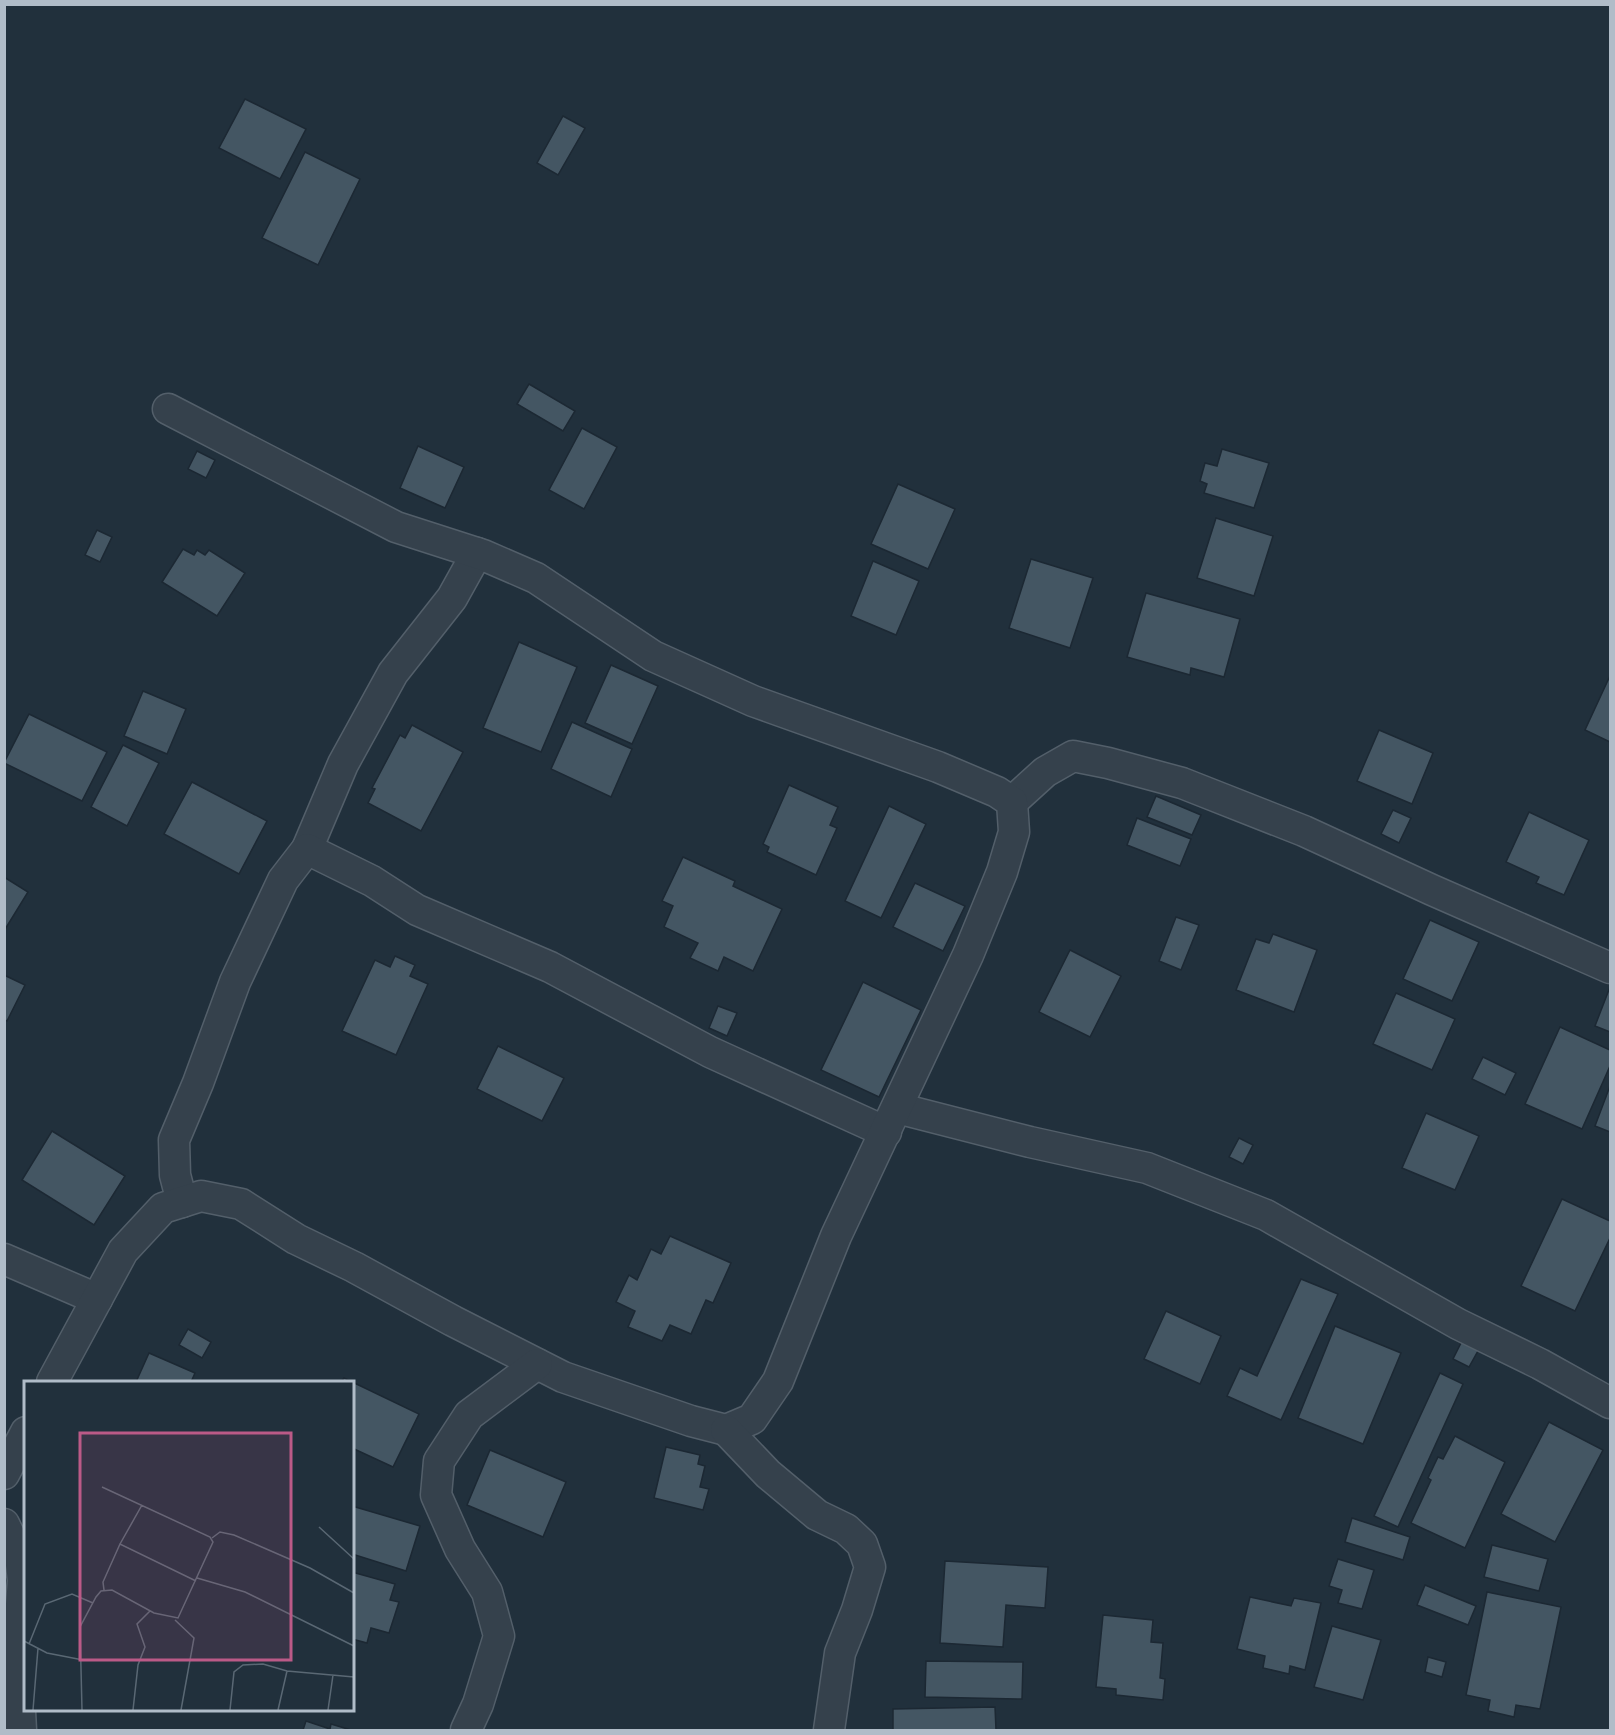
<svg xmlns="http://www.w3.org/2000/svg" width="1615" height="1735" font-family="Roboto,sans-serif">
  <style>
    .building { fill: #445663; stroke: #1c2833; stroke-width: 1.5 }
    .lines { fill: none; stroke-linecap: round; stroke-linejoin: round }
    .street-casing { stroke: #535f6a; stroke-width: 33 }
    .street { stroke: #35414c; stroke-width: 30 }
    .inset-road { fill: none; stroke: #5a6874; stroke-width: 1.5 }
    .view { fill: #bb5a87; fill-opacity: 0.15; stroke: #bb5a87; stroke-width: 3 }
    .inset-edge { fill: none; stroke: #b0bcc8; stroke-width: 3 }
  </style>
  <rect width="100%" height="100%" fill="#21303c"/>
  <g class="building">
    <path d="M 245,99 L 306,129 L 280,179 L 219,148 Z"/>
    <path d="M 563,116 L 585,128 L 558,175 L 537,163 Z"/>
    <path d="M 305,152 L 360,179 L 318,265 L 262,238 Z"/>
    <path d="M 529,384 L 575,411 L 563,431 L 517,404 Z"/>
    <path d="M 582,428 L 617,447 L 584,509 L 549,490 Z"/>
    <path d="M 418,446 L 464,467 L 445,508 L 400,488 Z"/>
    <path d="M 1222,449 L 1269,463 L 1254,508 L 1204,493 L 1207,484 L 1200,481 L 1205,463 L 1217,466 Z"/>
    <path d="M 197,451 L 215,460 L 206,478 L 188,469 Z"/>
    <path d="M 898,484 L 955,509 L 928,569 L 871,544 Z"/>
    <path d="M 1216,518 L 1273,536 L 1254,596 L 1197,578 Z"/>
    <path d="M 97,530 L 112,537 L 100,562 L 85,555 Z"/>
    <path d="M 183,549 L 194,555 L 197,550 L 205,555 L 209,550 L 245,573 L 217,616 L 162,582 Z"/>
    <path d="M 1031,559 L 1093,578 L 1070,648 L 1009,628 Z"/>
    <path d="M 873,561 L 919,581 L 896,635 L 851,616 Z"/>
    <path d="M 1146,593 L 1240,619 L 1224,677 L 1191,668 L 1190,675 L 1127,657 Z"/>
    <path d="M 519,642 L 577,667 L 541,752 L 483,728 Z"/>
    <path d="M 611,665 L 658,686 L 632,744 L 585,723 Z"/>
    <path d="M 1609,678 L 1610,679 L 1610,742 L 1585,730 Z"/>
    <path d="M 143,691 L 186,709 L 167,754 L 124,736 Z"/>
    <path d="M 29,714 L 107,752 L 82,801 L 4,763 Z"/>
    <path d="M 572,722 L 632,749 L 611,797 L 551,769 Z"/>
    <path d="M 412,725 L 463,752 L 421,831 L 368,803 L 375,789 L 372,788 L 400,735 L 405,738 Z"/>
    <path d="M 1379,730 L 1433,753 L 1412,804 L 1357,781 Z"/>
    <path d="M 123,745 L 159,763 L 127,826 L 91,807 Z"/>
    <path d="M 192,782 L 267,821 L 239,874 L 164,834 Z"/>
    <path d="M 789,785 L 838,807 L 830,825 L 837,828 L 816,875 L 767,852 L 769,847 L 763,844 Z"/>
    <path d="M 1156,796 L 1201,815 L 1192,835 L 1147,817 Z"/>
    <path d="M 889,806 L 926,824 L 881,918 L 845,901 Z"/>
    <path d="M 1393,810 L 1411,818 L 1399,843 L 1381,834 Z"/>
    <path d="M 1529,812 L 1589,840 L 1564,895 L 1536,883 L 1539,877 L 1506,862 Z"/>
    <path d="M 1137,818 L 1191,839 L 1180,866 L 1127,845 Z"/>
    <path d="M 683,857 L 735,881 L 733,886 L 782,909 L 753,971 L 724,957 L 718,971 L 690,958 L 698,943 L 664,927 L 673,906 L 662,901 Z"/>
    <path d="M 4,877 L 28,892 L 4,931 Z"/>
    <path d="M 915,883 L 965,906 L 943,951 L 893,927 Z"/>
    <path d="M 1176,917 L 1199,925 L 1181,970 L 1159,961 Z"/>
    <path d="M 1430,920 L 1479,942 L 1452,1001 L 1403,979 Z"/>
    <path d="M 1273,934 L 1317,950 L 1294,1012 L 1236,990 L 1256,939 L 1269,943 Z"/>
    <path d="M 1070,950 L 1121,976 L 1090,1037 L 1039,1012 Z"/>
    <path d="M 395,956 L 415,965 L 410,976 L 428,984 L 396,1055 L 342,1031 L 375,960 L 390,967 Z"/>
    <path d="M 4,975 L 25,985 L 7,1021 L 4,1019 Z"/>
    <path d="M 863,982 L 921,1010 L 879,1097 L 821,1070 Z"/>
    <path d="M 1610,987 L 1610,1032 L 1595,1026 Z"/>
    <path d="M 1396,993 L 1455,1019 L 1432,1070 L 1373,1044 Z"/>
    <path d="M 718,1006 L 737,1013 L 727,1036 L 709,1028 Z"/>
    <path d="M 1560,1027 L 1610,1050 L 1610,1066 L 1582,1129 L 1525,1104 Z"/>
    <path d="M 498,1046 L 564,1078 L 542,1121 L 477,1089 Z"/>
    <path d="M 1483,1057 L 1516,1073 L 1505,1095 L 1472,1079 Z"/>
    <path d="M 1610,1086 L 1610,1132 L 1595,1126 Z"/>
    <path d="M 1426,1113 L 1479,1136 L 1455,1190 L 1402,1168 Z"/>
    <path d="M 52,1131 L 125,1176 L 94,1225 L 22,1180 Z"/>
    <path d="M 1239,1138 L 1253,1145 L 1243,1164 L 1229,1157 Z"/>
    <path d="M 1562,1199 L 1610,1221 L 1610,1238 L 1575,1311 L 1521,1286 Z"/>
    <path d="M 670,1236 L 731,1263 L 713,1303 L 706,1300 L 691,1334 L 670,1325 L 662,1341 L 628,1327 L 635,1311 L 616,1302 L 629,1275 L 637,1280 L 651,1249 L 661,1254 Z"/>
    <path d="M 1301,1279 L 1338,1294 L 1281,1420 L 1227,1396 L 1240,1368 L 1257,1376 Z"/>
    <path d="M 1166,1311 L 1221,1336 L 1200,1384 L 1144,1359 Z"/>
    <path d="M 1335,1326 L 1401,1353 L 1363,1444 L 1298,1418 Z"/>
    <path d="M 188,1329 L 211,1342 L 202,1358 L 179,1345 Z"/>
    <path d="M 1462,1341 L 1479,1349 L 1469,1367 L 1453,1359 Z"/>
    <path d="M 149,1353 L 195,1373 L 191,1382 L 136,1382 Z"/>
    <path d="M 1440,1373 L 1463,1384 L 1398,1527 L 1374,1516 Z"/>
    <path d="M 344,1378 L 419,1414 L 393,1467 L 352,1448 L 352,1382 L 341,1382 Z"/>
    <path d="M 1549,1422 L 1603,1450 L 1555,1542 L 1501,1514 Z"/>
    <path d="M 1455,1436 L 1505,1462 L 1465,1548 L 1411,1523 L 1431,1480 L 1428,1478 L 1438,1457 L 1443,1459 Z"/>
    <path d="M 666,1447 L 700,1455 L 698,1464 L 705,1466 L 700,1487 L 709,1489 L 703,1510 L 654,1498 Z"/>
    <path d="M 490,1450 L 566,1482 L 543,1537 L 467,1505 Z"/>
    <path d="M 352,1506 L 420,1526 L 406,1571 L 352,1554 Z"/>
    <path d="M 1352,1518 L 1410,1537 L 1403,1560 L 1345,1542 Z"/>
    <path d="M 1492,1545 L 1548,1559 L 1539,1591 L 1484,1577 Z"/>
    <path d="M 1338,1559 L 1374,1570 L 1362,1609 L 1338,1603 L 1342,1590 L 1329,1586 Z"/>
    <path d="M 945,1561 L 1048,1567 L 1045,1608 L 1006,1605 L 1003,1647 L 940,1643 Z"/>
    <path d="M 352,1572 L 395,1584 L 390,1600 L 399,1602 L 389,1633 L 371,1628 L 367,1643 L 352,1639 Z"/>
    <path d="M 1425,1585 L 1476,1606 L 1468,1625 L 1417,1605 Z"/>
    <path d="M 1487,1592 L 1561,1607 L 1540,1709 L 1516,1705 L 1514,1717 L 1488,1711 L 1490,1700 L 1466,1695 Z"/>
    <path d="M 1250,1597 L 1291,1606 L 1294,1598 L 1321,1603 L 1305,1670 L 1290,1666 L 1289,1674 L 1263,1668 L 1265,1656 L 1237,1649 Z"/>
    <path d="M 1103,1615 L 1153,1620 L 1151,1642 L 1163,1643 L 1160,1678 L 1165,1679 L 1163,1700 L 1116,1695 L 1116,1689 L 1096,1687 Z"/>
    <path d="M 1332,1626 L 1381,1640 L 1363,1700 L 1314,1687 Z"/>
    <path d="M 1428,1657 L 1446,1662 L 1442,1677 L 1425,1672 Z"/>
    <path d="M 926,1661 L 1023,1662 L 1022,1699 L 925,1697 Z"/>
    <path d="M 995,1707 L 996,1730 L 893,1730 L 893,1709 Z"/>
    <path d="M 306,1721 L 330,1729 L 331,1724 L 351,1730 L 303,1730 Z"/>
  </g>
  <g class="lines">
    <g class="street-casing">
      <g id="street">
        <path d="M 1012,802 L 1045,772 L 1073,756 L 1108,763 L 1182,783 L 1304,831 L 1432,890 L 1610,968"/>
        <path d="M 307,849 L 343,764 L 393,673 L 452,598 L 477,553"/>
        <path d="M 897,1108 L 1030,1142 L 1147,1168 L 1266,1215 L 1458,1324 L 1540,1364 L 1610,1403"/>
        <path d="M 182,1202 L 175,1175 L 174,1140 L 198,1083 L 235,982 L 283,880 L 307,849 L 372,881 L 417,910 L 550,967 L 710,1052 L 886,1132"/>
        <path d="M 4,1259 L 97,1299"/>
        <path d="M 52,1382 L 123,1251 L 163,1208 L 201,1196 L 241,1204 L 296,1239 L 354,1267 L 453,1321 L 563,1377 L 691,1421 L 726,1430 L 752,1419 L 778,1381 L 836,1236 L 968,955 L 1002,872 L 1014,832 L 1012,802 L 997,792 L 938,767 L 753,701 L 653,656 L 536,578 L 483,555 L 396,527 L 168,409"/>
        <path d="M 726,1430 L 768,1474 L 817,1515 L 846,1529 L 862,1544 L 870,1567 L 857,1610 L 840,1653 L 829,1730"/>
        <path d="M 4,1474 L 26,1432"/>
        <path d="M 4,1524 L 20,1557 L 23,1580 L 17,1654 L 21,1730"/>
        <path d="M 466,1730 L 478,1704 L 499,1636 L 487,1592 L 460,1549 L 436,1495 L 439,1461 L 469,1415 L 537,1364"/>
      </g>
    </g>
    <use href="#street" class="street"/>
  </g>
  <g transform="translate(24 1381)">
    <rect width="330" height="330" fill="#21303c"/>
    <path class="inset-road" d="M 295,146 L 330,178M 188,157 L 196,151 L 210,154 L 286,187 L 330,212M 96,163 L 118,124M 173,197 L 221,211 L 330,265M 80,209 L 79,201 L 96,163 L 172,200M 151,239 L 170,257 L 157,329M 0,260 L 23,272 L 59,279M 5,263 L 21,223 L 48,213 L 69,222M 9,329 L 14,267M 58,329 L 56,246 L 72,216 L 77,210 L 88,209 L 130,232 L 154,237 L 189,161 L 186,156 L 78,106M 109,329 L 114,284 L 121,266 L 113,243 L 126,230M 206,329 L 210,291 L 219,284 L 239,283 L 263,290 L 330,296M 254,329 L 263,290M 304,329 L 309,294"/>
    <path class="view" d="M 56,52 L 267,52 L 267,279 L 56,279 Z"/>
    <rect width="330" height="330" class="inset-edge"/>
  </g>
  <rect width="1615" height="1735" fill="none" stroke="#b0bcc8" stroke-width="12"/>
</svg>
